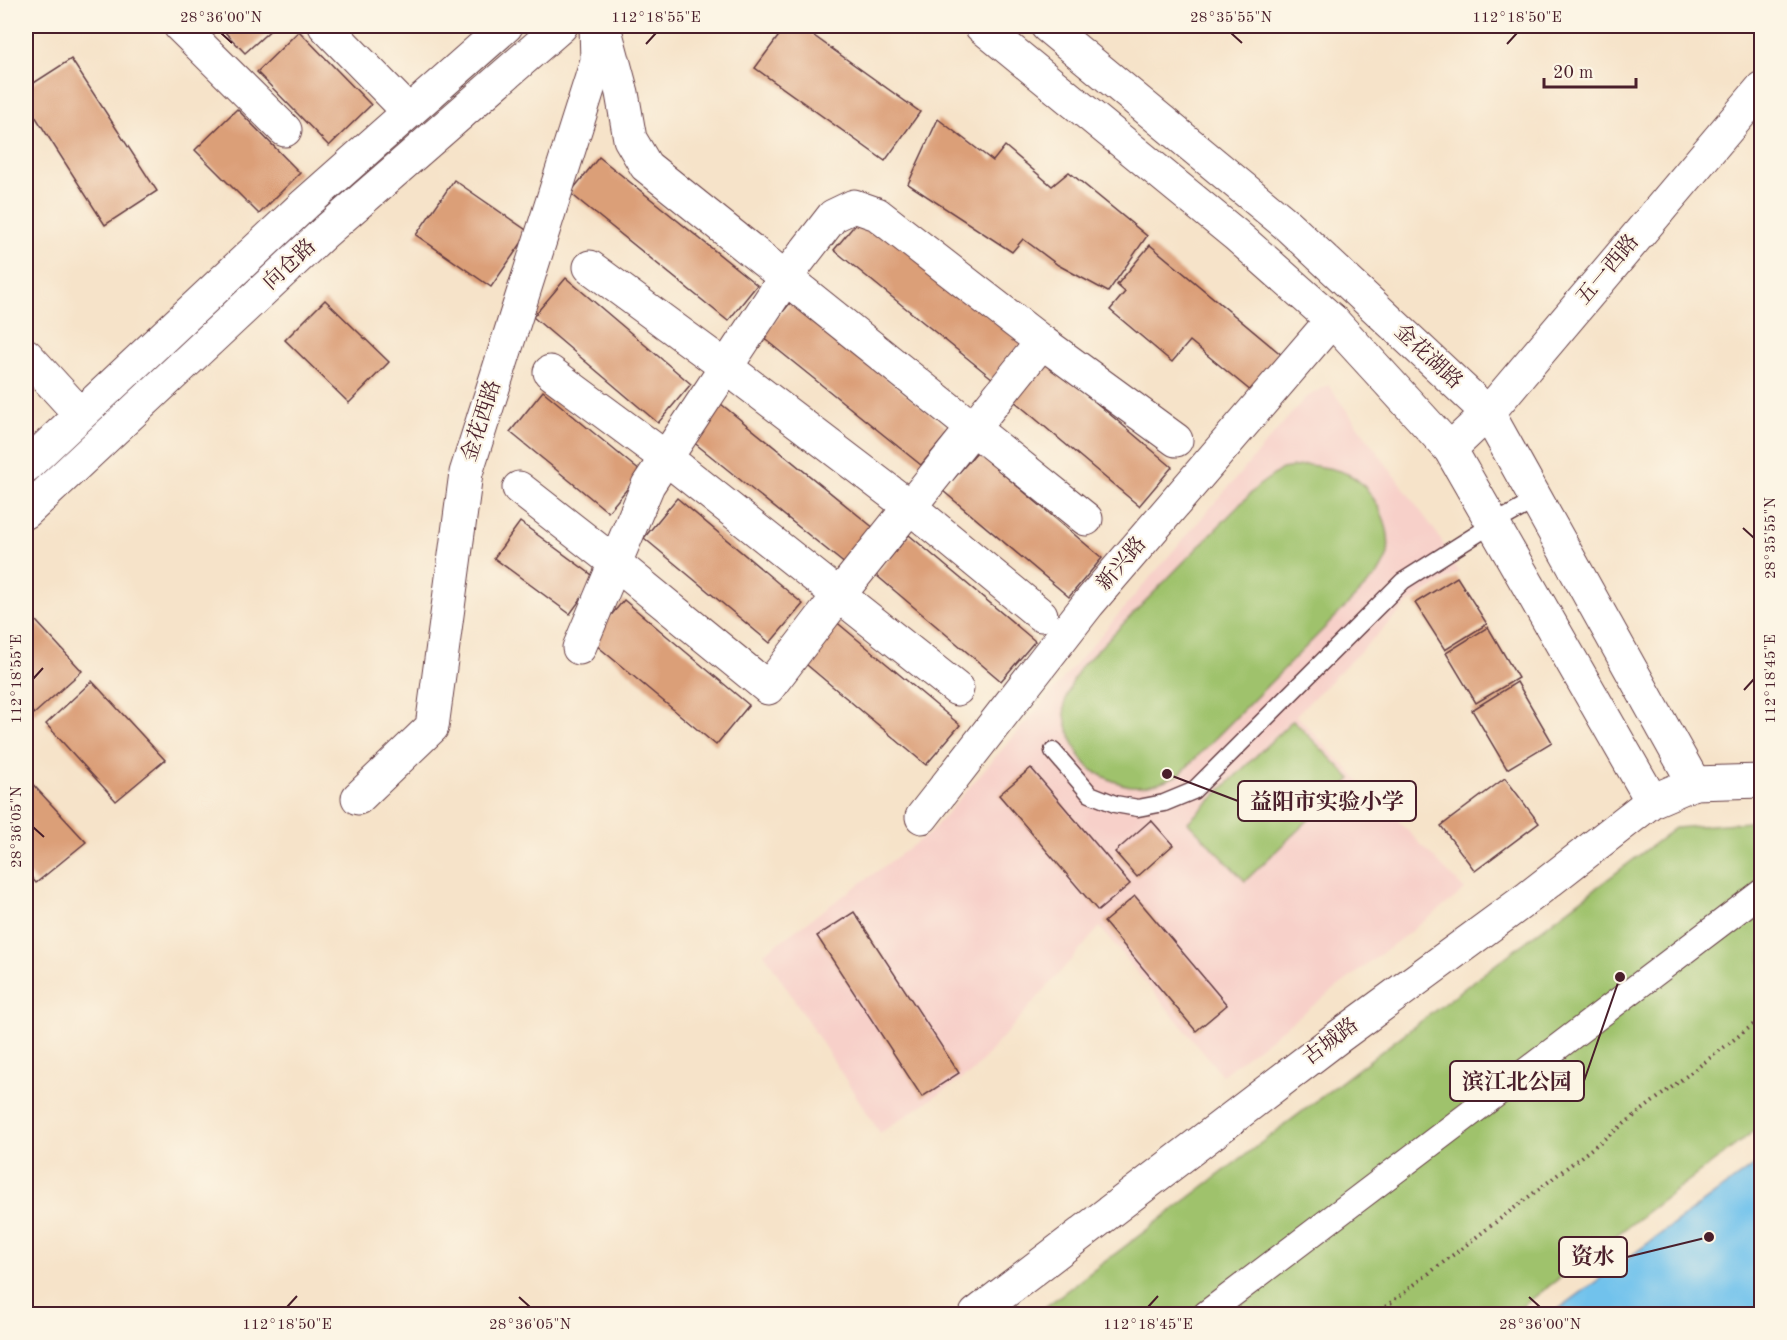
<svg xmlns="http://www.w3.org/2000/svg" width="1787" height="1340" font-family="'Old Standard TT','Noto Serif SC',serif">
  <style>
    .built { fill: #f7d0c9 }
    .green { fill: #9fc26c; stroke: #74704c; stroke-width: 1.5 }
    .water { fill: #71c2ec; stroke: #5e708c; stroke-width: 1.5 }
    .building { fill: #db9f78 }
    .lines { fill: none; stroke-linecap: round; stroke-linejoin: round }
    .service-casing { stroke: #643c43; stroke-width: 19 }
    .pedestrian-casing { stroke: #643c43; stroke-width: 28 }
    .minor-casing { stroke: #643c43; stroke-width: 35 }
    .tertiary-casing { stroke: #643c43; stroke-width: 35 }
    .secondary-casing { stroke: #643c43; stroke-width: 35 }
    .path { stroke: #643c43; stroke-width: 4; stroke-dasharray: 1.5 4.5; stroke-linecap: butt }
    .service { stroke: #fff; stroke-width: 16 }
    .pedestrian { stroke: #fff; stroke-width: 26 }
    .minor { stroke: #fff; stroke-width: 33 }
    .tertiary { stroke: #fff; stroke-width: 33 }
    .secondary { stroke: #fff; stroke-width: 33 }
    .ticks { fill: none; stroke: #4a1f2b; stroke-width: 2 }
    .labels { text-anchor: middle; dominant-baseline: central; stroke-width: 4.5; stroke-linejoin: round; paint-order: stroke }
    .street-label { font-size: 21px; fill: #4a1f2b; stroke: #fcf5e5 }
    .leader { fill: none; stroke: #4a1f2b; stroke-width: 2 }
    .callout-dot { fill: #4a1f2b; stroke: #fcf5e5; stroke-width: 2 }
    .callout { fill: #fcf5e5; stroke: #4a1f2b; stroke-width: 2 }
    .callout-label { font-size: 22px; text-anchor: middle; font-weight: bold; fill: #4a1f2b }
    .neatline { fill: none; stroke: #4a1f2b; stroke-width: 2 }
    .ticks-label { font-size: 15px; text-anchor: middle; fill: #4a1f2b }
  </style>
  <rect width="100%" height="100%" fill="#fcf5e5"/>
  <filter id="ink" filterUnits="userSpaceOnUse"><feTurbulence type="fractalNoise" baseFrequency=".0167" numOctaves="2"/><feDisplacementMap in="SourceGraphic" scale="12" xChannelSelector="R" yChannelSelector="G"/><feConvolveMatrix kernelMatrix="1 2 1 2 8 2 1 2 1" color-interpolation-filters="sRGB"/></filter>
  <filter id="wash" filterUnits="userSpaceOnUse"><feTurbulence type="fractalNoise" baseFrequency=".008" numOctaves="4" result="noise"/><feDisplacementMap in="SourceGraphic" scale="24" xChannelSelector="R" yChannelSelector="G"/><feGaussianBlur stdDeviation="1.35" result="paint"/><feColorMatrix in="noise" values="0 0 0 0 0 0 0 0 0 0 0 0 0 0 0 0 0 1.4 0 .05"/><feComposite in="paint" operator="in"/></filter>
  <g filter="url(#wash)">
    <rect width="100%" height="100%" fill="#f6e3c9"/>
    <path class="built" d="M 1328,385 L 1438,535 L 1459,572 L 1409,603 L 1296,715 L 1465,890 L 1222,1075 L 1100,927 L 972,1072 L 880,1133 L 764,953 L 930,833 L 1305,398 Z"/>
    <g class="green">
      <path d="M 1307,465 C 1347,469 1363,476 1381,512 C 1387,524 1390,540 1388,553 C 1387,560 1381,568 1378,574 L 1180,774 C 1165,781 1148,788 1131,786 C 1118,784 1103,777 1092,770 C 1076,757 1062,722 1065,702 C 1068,689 1074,679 1080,668 L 1258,486 L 1282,469 Z"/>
      <path d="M 1293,720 L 1351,779 L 1245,881 L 1188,822 Z"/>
      <path d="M 1761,821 L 1761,1126 L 1512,1314 L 1036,1314 L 1675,828 Z"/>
    </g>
    <path class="water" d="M 1761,1160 L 1761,1314 L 1552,1314 Z"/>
    <g id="blocks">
      <g class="building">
        <path d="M 219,26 L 275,26 L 245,53 Z"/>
        <path d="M 786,26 L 800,26 L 920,112 L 885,161 L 755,68 Z"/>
        <path d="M 299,31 L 371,105 L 329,146 L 257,72 Z"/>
        <path d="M 71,59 L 157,191 L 105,225 L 26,102 L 26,88 Z"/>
        <path d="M 237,109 L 300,173 L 259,214 L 195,150 Z"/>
        <path d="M 938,119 L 993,161 L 1005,146 L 1052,186 L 1069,172 L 1147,236 L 1108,292 L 1058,265 L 1023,239 L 1012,252 L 908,184 Z"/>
        <path d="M 599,157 L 757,285 L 728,321 L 570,193 Z"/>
        <path d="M 454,180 L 529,232 L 491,287 L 416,235 Z"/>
        <path d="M 863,215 L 1022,343 L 993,379 L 834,250 Z"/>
        <path d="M 1150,245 L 1283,356 L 1252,392 L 1190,341 L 1172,362 L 1110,310 L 1125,292 L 1117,285 Z"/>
        <path d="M 566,278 L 691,384 L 658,423 L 533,317 Z"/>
        <path d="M 325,300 L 389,362 L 349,403 L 285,340 Z"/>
        <path d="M 791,302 L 950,430 L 921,465 L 762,337 Z"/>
        <path d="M 1047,361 L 1172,467 L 1139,506 L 1013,400 Z"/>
        <path d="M 543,391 L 641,472 L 608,512 L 510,432 Z"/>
        <path d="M 721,404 L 880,533 L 851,569 L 692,441 Z"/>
        <path d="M 977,452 L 1102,558 L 1069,597 L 943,491 Z"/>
        <path d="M 677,498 L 803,604 L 770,643 L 644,538 Z"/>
        <path d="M 520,522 L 596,578 L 570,614 L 494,558 Z"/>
        <path d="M 909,535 L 1035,641 L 1001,681 L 876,575 Z"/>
        <path d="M 1457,577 L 1487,624 L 1445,650 L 1415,603 Z"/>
        <path d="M 624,600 L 749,705 L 716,745 L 590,640 Z"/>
        <path d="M 26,610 L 82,671 L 34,714 L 26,704 Z"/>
        <path d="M 834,620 L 960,725 L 926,765 L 801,660 Z"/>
        <path d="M 1488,627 L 1518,678 L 1476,703 L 1446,653 Z"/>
        <path d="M 92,681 L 165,760 L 116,801 L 46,724 Z"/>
        <path d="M 1517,682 L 1552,742 L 1507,769 L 1472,710 Z"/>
        <path d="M 1031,768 L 1130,884 L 1098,911 L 999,795 Z"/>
        <path d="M 26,777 L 86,842 L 36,883 L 26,871 Z"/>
        <path d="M 1505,778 L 1539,823 L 1475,871 L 1441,826 Z"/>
        <path d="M 1151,820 L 1173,845 L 1137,877 L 1115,852 Z"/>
        <path d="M 1135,896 L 1227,1005 L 1196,1031 L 1104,922 Z"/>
        <path d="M 854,912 L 959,1073 L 922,1097 L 817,936 Z"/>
      </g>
    </g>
  </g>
  <g filter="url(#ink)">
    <use href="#blocks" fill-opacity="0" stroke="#643c43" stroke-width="1.5"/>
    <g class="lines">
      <g class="service-casing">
        <path id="service" d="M 1053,751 L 1090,794 L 1115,804 L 1138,808 L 1164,803 L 1193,791 L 1403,581 L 1493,524 L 1536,500"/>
      </g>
      <g class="pedestrian-casing">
        <path id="pedestrian" d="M 1206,1314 L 1762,892"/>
      </g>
      <g class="minor-casing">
        <g id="minor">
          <path d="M 180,26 L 285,130"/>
          <path d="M 325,26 L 409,112"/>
          <path d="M 605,30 L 622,93 L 630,139 L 646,166 L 1086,519"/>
          <path d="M 590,267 L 726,367 L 910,507 L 1041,615"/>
          <path d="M 26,355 L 80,414"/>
          <path d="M 550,372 L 666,458 L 957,689"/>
          <path d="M 519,488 L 615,563 L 768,688 L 839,595 L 1042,342"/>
          <path d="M 579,648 L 648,485 L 785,278 L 833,216 L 854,206 L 877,214 L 1042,342 L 1176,440"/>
          <path d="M 1694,783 L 1762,781"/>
          <path d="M 358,798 L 432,727 L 466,473 L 597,61 L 596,26"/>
          <path d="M 922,817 L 1088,604 L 1332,320"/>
        </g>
      </g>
      <g class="tertiary-casing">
        <g id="tertiary">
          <path d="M 1450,449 L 1488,413 L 1762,88"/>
          <path d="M 26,466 L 305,204 L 506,26"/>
          <path d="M 26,512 L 325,232 L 561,26"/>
          <path d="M 976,1314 L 1337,1038 L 1529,897 L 1652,801 L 1694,783"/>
        </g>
      </g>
      <g class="secondary-casing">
        <g id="secondary">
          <path d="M 981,26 L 1236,235 L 1332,320 L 1450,449 L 1652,801"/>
          <path d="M 1047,26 L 1285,223 L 1488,413 L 1694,783"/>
        </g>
      </g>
      <path class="path" d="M 1376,1314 L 1762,1018"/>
      <use href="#service" class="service"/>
      <use href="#pedestrian" class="pedestrian"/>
      <use href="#minor" class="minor"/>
      <use href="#tertiary" class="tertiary"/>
      <use href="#secondary" class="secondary"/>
    </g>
  </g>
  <path class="ticks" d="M 221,33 L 232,43M 1231,33 L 1242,43M 646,44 L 656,33M 1507,44 L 1517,33M 1743,528 L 1754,538M 33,679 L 43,668M 1744,690 L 1754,679M 33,827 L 44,837M 519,1297 L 530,1307M 1529,1297 L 1540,1307M 287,1307 L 297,1296M 1148,1307 L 1158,1296"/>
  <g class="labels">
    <g class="street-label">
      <text transform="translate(290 265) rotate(-43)">向仓路</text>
      <text transform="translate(1608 270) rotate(-50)">五一西路</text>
      <text transform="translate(1428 357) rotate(43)">金花湖路</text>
      <text transform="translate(482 421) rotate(-72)">金花西路</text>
      <text transform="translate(1122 564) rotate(-49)">新兴路</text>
      <text transform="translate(1331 1042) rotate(-37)">古城路</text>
    </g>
  </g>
  <path class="leader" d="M1167 774L1238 801M1620 977L1584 1081M1709 1237L1627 1257"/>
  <g class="callout-dot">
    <circle cx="1167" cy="774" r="6"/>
    <circle cx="1620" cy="977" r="6"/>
    <circle cx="1709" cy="1237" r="6"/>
  </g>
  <g class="callout">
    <rect x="1238" y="781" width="178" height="40" rx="6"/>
    <rect x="1450" y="1061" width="134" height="40" rx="6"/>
    <rect x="1559" y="1237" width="68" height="40" rx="6"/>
  </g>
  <g class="callout-label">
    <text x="1327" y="809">益阳市实验小学</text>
    <text x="1517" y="1089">滨江北公园</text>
    <text x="1593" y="1264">资水</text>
  </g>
  <rect width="1787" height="1340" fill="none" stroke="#fcf5e5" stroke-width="66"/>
  <path d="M1544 78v9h92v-9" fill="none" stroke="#4a1f2b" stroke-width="3"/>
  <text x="1553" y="78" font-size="18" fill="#4a1f2b" stroke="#fcf5e5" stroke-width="4.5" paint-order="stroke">20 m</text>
  <rect x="33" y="33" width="1721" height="1274" class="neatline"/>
  <g class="ticks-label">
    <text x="221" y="22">28°36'00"N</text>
    <text x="656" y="22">112°18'55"E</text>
    <text x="1231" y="22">28°35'55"N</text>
    <text x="1517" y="22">112°18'50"E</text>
    <text transform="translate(1770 538) rotate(-90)" y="5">28°35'55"N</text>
    <text transform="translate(16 679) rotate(-90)" y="5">112°18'55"E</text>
    <text transform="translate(1770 679) rotate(-90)" y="5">112°18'45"E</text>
    <text transform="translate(16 827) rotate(-90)" y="5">28°36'05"N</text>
    <text x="287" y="1329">112°18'50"E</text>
    <text x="530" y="1329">28°36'05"N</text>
    <text x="1148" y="1329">112°18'45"E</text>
    <text x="1540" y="1329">28°36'00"N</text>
  </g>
</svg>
